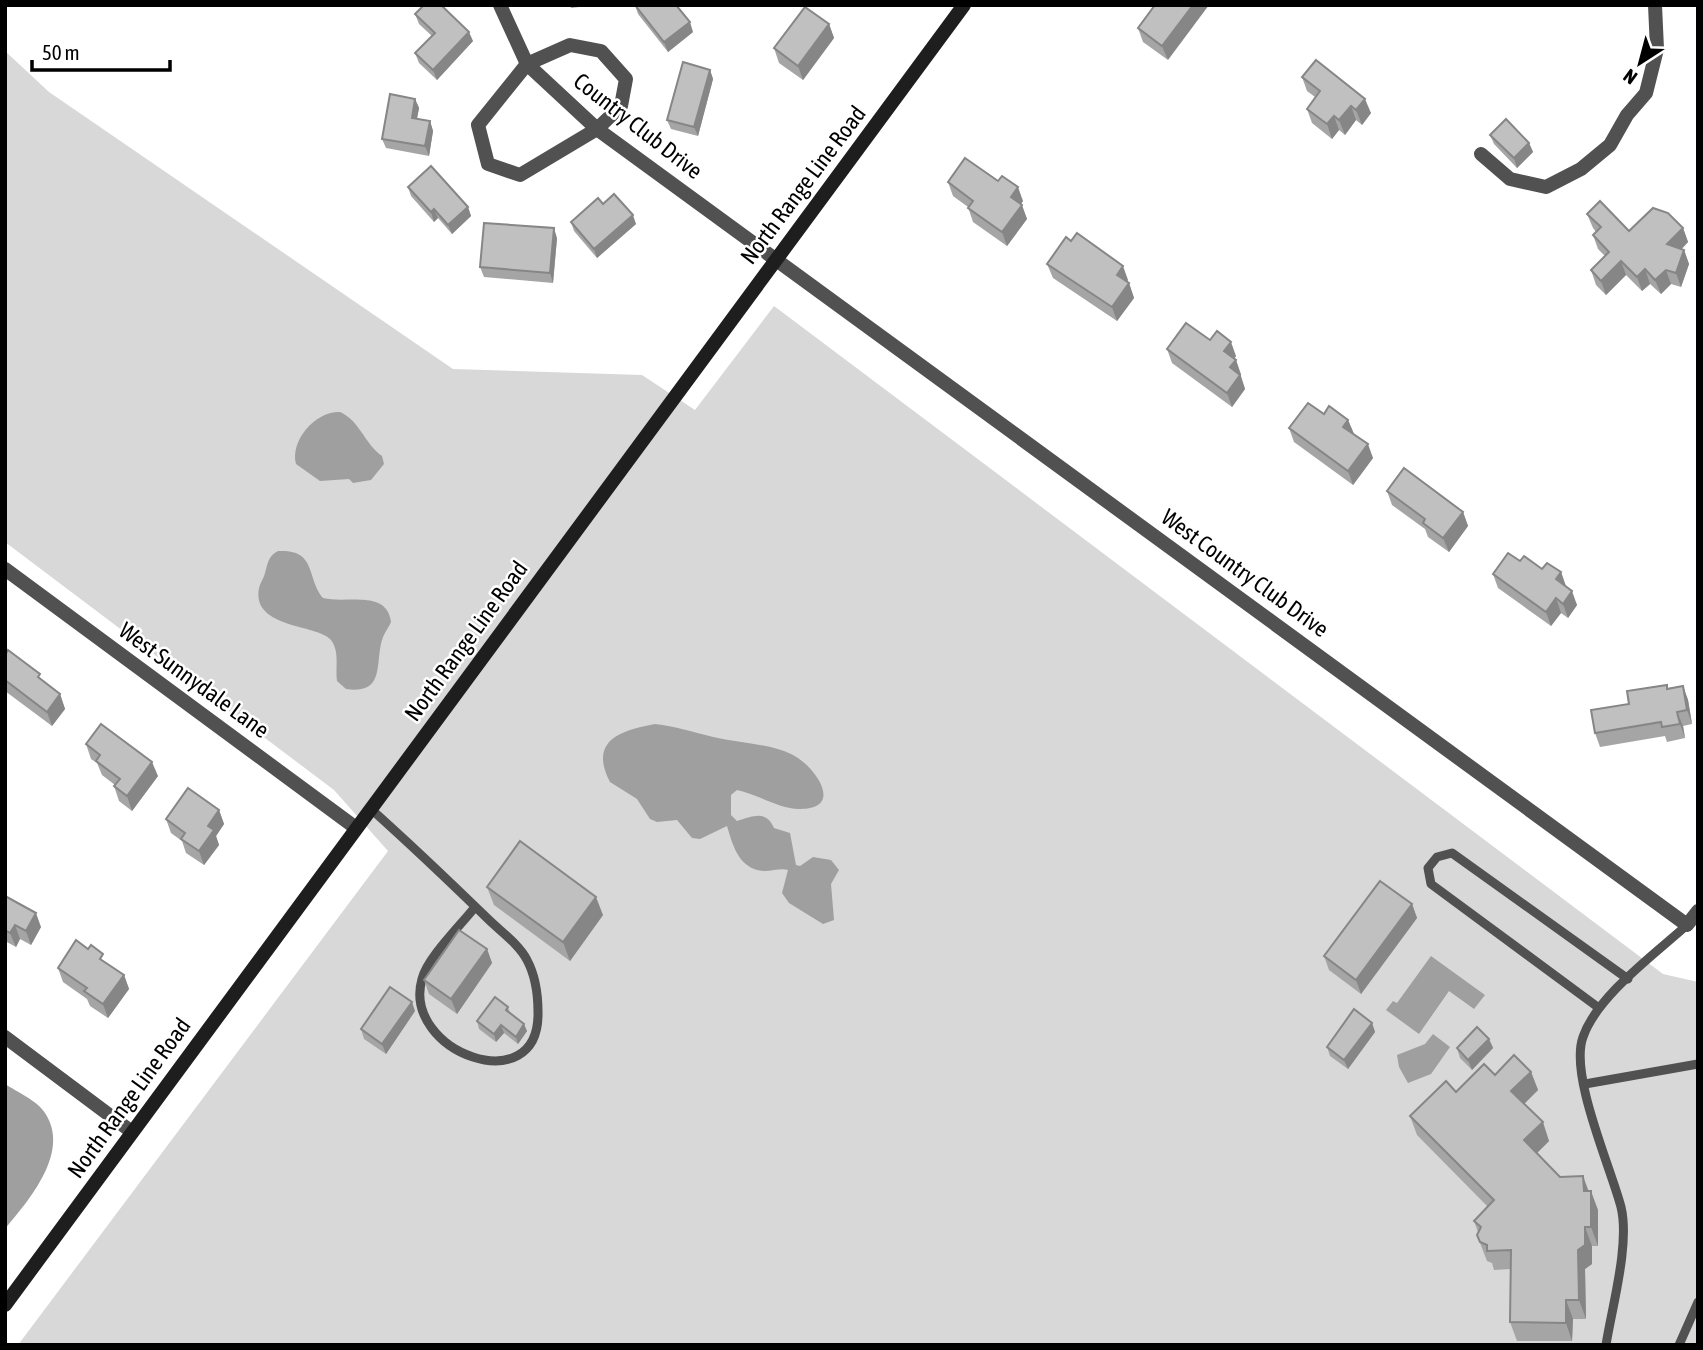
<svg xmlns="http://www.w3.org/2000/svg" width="1703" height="1350" font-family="'Asap Condensed',sans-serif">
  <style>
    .green { fill: #d8d8d8 }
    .water { fill: #9f9f9f }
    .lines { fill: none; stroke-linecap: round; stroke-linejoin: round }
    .lane { stroke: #515151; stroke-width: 9 }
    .street { stroke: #515151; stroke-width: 14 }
    .secondary { stroke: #1e1e1e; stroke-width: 14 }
    .wall { fill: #a5a5a5 }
    .shaded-wall { fill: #868686 }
    .building { fill: #c0c0c0; stroke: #868686; stroke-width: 2 }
    .labels { text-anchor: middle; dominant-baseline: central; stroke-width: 5; stroke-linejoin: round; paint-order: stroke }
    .street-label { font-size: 23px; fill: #000; stroke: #fff }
  </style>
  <rect width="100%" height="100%" fill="#fff"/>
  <path class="green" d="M 5,51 L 49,92 L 453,369 L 642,375 L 695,410 L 774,306 L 1663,974 L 1698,982 L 1698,1345 L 18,1345 L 388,851 L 334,790 L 5,542 Z"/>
  <g class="water">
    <path d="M 340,412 C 360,421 364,443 382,456 L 384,464 L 371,480 L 353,483 L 349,479 L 320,481 L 296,464 C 290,441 315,411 340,412 Z"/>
    <path d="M 278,551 C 317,549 306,577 323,598 C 346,604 387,589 391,622 C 389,627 385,632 383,637 C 374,661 387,695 346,689 L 337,681 C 335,667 340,652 331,640 C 319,624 251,629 259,588 C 260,583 264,578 265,573 C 268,563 268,556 278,551 Z"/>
    <path d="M 655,724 C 675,726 693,732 713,737 C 738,743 767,743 791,754 C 815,765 846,810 799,809 C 779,809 757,794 737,790 L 731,795 L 731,815 L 737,821 C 752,817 766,809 774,828 L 790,833 L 796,865 L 800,866 L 813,857 L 831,860 L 839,870 L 831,884 L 834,920 L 823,924 L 789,903 L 782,893 L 788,870 C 781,868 773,871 765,871 C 739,870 733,846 727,826 L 700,839 L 692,838 L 677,820 L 657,822 L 650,819 L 637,799 L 610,782 C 588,740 622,730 655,724 Z"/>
    <path d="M 1431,956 L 1485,995 L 1474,1009 L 1449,991 L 1419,1034 L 1386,1010 L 1393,1001 L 1397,1003 Z"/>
    <path d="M 1433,1034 L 1450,1047 L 1431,1074 L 1408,1083 L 1399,1067 L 1397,1055 L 1425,1044 Z"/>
    <path d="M 5,1084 C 17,1092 38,1101 45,1113 C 71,1152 29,1200 5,1229 Z"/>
  </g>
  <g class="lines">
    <g class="lane">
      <path d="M 371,809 C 410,844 449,881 487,918 C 500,931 519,944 527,960 C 535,975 538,996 538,1012 C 540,1103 401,1052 422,979 C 427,958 461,925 475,907"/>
      <path d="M 1599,1008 L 1431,884 L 1428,868 L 1437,857 L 1452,853 L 1628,979"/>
      <path d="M 1585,1084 L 1698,1064"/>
      <path d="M 1606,1345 C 1612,1307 1630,1244 1621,1207 C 1611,1168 1569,1075 1583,1037 C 1597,996 1655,954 1687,925"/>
      <path d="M 1679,1345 L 1698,1302"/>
    </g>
    <g class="street">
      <path d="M 500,5 L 527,64 L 597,129 L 1687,925 L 1698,911"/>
      <path d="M 570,45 L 601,51 L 626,79 L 621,106 L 597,129 L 520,175 L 488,164 L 478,125 L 527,64 Z"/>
      <path d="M 1481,154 L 1510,179 L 1546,187 L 1581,169 L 1610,145 L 1627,115 L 1646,93 L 1657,49 L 1655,5"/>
      <path d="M 5,569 L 356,828"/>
      <path d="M 5,1037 L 132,1132"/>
    </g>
    <path class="secondary" d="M 5,1305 L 964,5"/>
  </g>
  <g class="wall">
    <path d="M 570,5 L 595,5 L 571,8 Z"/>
    <path d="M 635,5 L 693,32 L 668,52 L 638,14 Z"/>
    <path d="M 1155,5 L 1168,60 L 1143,42 L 1138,28 Z"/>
    <path d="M 415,14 L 473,41 L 437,80 L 419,63 L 415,53 L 432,36 L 419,24 Z"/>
    <path d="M 829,24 L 834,38 L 803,80 L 779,63 L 774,48 Z"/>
    <path d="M 710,70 L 713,79 L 698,136 L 671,129 L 667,120 Z"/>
    <path d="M 1302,77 L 1371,113 L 1362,125 L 1356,120 L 1345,135 L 1339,130 L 1332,139 L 1312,123 L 1307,109 L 1315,97 L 1307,91 Z"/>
    <path d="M 415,99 L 419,108 L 417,119 L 430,121 L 433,131 L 429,156 L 386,148 L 382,139 Z"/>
    <path d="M 1490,135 L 1529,143 L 1533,152 L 1517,168 L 1494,144 Z"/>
    <path d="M 948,182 L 1023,201 L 1021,204 L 1027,219 L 1007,246 L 973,222 L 968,207 L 953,196 Z"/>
    <path d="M 408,187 L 468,207 L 471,216 L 452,234 L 438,218 L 434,222 L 411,196 Z"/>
    <path d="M 603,204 L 636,224 L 597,258 L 574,231 L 571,222 Z"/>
    <path d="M 1587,214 L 1629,231 L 1683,228 L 1688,242 L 1682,249 L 1684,250 L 1689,264 L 1681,287 L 1671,284 L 1661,294 L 1650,284 L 1642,291 L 1626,275 L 1606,295 L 1596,285 L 1591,270 L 1605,256 L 1598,249 L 1593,235 L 1596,232 L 1593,228 Z"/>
    <path d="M 557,238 L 553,283 L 484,277 L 480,267 Z"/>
    <path d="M 1047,264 L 1128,280 L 1127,282 L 1129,283 L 1134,298 L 1117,321 L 1053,278 Z"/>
    <path d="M 1210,340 L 1236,356 L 1234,359 L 1236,360 L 1241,374 L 1240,375 L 1245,389 L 1232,407 L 1172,363 L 1167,349 Z"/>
    <path d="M 1324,414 L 1348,420 L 1354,434 L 1373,458 L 1353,485 L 1294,442 L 1289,428 Z"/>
    <path d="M 1387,491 L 1463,512 L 1468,526 L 1449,552 L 1428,537 L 1425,529 L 1392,505 Z"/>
    <path d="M 1520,561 L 1542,569 L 1561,572 L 1566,586 L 1577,605 L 1568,618 L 1561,613 L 1551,626 L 1498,588 L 1493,574 Z"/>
    <path d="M 5,655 L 60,694 L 65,709 L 52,726 L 5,691 Z"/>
    <path d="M 1683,686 L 1688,700 L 1692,724 L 1683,726 L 1685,738 L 1667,742 L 1665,736 L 1600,747 L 1595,733 L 1629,704 L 1668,688 Z"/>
    <path d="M 86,744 L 158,776 L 132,811 L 119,801 L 114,786 L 115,785 L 102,775 L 97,763 L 91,759 Z"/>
    <path d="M 219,810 L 224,824 L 216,836 L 219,845 L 204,865 L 186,853 L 182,841 L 171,833 L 166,819 Z"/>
    <path d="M 487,887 L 603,915 L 570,961 L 494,905 Z"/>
    <path d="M 5,896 L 41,927 L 31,945 L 20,939 L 16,947 L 5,941 Z"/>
    <path d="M 1412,904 L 1417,918 L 1361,994 L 1329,970 L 1324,956 Z"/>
    <path d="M 487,949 L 492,963 L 457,1014 L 429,994 L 424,980 Z"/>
    <path d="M 107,963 L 124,975 L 129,989 L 108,1018 L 90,1006 L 87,999 L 63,982 L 58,968 Z"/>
    <path d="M 508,1007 L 510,1013 L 527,1031 L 518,1044 L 504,1033 L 496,1042 L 479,1029 L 477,1021 Z"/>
    <path d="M 415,1011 L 386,1054 L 364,1039 L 361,1029 Z"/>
    <path d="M 1372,1023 L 1375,1032 L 1348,1069 L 1330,1056 L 1327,1047 Z"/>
    <path d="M 1489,1039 L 1493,1048 L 1472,1070 L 1460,1058 L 1457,1048 Z"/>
    <path d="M 1531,1072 L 1538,1090 L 1524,1104 L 1549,1141 L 1537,1153 L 1560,1177 L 1589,1191 L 1598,1210 L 1598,1246 L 1592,1246 L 1592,1264 L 1585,1269 L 1586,1319 L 1573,1319 L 1572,1341 L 1517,1341 L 1510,1322 L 1511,1269 L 1494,1270 L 1492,1263 L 1487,1261 L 1477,1235 L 1478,1232 L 1474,1221 L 1488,1207 L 1417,1135 L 1410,1116 L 1456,1092 L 1495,1075 Z"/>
  </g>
  <g class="shaded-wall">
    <path d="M 1193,5 L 1209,5 L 1168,60 L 1162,46 Z"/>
    <path d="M 690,22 L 693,32 L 668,52 L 664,42 Z"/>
    <path d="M 829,24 L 834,38 L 803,80 L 798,66 Z"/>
    <path d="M 469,32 L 473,41 L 437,80 L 433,70 Z"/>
    <path d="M 710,70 L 713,79 L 698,136 L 694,127 Z"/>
    <path d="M 415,99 L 419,108 L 415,128 L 412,118 Z"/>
    <path d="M 1365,99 L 1371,113 L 1362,125 L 1356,110 Z"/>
    <path d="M 1351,106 L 1356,120 L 1345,135 L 1339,120 Z"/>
    <path d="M 1334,116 L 1339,130 L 1332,139 L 1327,124 Z"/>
    <path d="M 430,121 L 433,131 L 429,156 L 425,146 Z"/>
    <path d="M 1529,143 L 1533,152 L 1517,168 L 1514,158 Z"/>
    <path d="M 1018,187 L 1023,201 L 1016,211 L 1011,197 Z"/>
    <path d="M 1022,205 L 1027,219 L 1007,246 L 1002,232 Z"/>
    <path d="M 468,207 L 471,216 L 452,234 L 448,225 Z"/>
    <path d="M 434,209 L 438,218 L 434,222 L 431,212 Z"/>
    <path d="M 633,215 L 636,224 L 597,258 L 594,249 Z"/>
    <path d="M 554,228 L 557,238 L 553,283 L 550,273 Z"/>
    <path d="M 1683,228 L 1688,242 L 1672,258 L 1667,244 Z"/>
    <path d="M 1684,250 L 1689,264 L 1681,287 L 1676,273 Z"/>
    <path d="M 1621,261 L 1626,275 L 1606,295 L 1601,281 Z"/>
    <path d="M 1123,266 L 1128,280 L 1122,289 L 1117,275 Z"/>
    <path d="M 1645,269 L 1650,284 L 1642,291 L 1637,277 Z"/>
    <path d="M 1666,270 L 1671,284 L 1661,294 L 1655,280 Z"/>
    <path d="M 1129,283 L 1134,298 L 1117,321 L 1112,307 Z"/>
    <path d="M 1231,342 L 1236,356 L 1230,365 L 1224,351 Z"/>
    <path d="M 1236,360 L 1245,389 L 1232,407 L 1227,393 L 1230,367 Z"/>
    <path d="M 1348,420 L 1354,434 L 1343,427 Z"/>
    <path d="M 1368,444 L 1373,458 L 1353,485 L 1348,471 Z"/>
    <path d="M 1463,512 L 1468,526 L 1449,552 L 1443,538 Z"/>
    <path d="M 1561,572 L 1566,587 L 1556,579 Z"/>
    <path d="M 1572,591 L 1577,605 L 1568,618 L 1563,604 Z"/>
    <path d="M 1556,598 L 1561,613 L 1551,626 L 1546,612 Z"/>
    <path d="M 1683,686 L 1688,700 L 1692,724 L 1687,710 Z"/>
    <path d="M 60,694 L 65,709 L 52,726 L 47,712 Z"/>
    <path d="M 1677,712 L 1683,726 L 1685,738 L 1680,724 Z"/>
    <path d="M 152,762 L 158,776 L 132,811 L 127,796 Z"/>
    <path d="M 219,810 L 224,824 L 216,836 L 219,845 L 204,865 L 199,851 L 208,826 Z"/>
    <path d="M 596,897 L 603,915 L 570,961 L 563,942 Z"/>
    <path d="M 1412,904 L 1417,918 L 1361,994 L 1356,980 Z"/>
    <path d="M 36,913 L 41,927 L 31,945 L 26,931 Z"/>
    <path d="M 15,925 L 20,939 L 16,947 L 10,933 Z"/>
    <path d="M 487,949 L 492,963 L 457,1014 L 451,999 Z"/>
    <path d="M 124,975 L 129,989 L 108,1018 L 103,1004 Z"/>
    <path d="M 412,1002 L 415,1011 L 386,1054 L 382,1044 Z"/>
    <path d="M 1372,1023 L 1375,1032 L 1348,1069 L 1344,1060 Z"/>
    <path d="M 524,1024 L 527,1031 L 518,1044 L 516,1037 Z"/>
    <path d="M 501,1025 L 504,1033 L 496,1042 L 494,1034 Z"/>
    <path d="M 1489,1039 L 1493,1048 L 1472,1070 L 1468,1060 Z"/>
    <path d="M 1531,1072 L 1538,1090 L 1518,1110 L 1511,1091 Z"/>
    <path d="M 1543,1122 L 1549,1141 L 1531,1159 L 1524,1140 Z"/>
    <path d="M 1583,1176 L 1590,1195 L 1584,1191 Z"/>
    <path d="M 1591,1191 L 1598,1210 L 1598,1246 L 1591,1227 Z"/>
    <path d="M 1585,1227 L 1592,1246 L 1592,1264 L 1585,1269 L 1586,1319 L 1579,1300 L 1578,1250 Z"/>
    <path d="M 1566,1300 L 1573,1319 L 1572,1341 L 1566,1323 Z"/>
  </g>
  <g class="building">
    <path d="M 424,5 L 441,5 L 469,32 L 433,70 L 415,53 L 435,33 L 415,14 Z"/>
    <path d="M 635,5 L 676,5 L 690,22 L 664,42 Z"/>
    <path d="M 1155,5 L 1193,5 L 1162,46 L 1138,28 Z"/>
    <path d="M 805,7 L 829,24 L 798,66 L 774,48 Z"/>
    <path d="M 1316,60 L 1365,99 L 1356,110 L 1351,106 L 1339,120 L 1334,116 L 1327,124 L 1307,109 L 1320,91 L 1302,77 Z"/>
    <path d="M 683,62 L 710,70 L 694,127 L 667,120 Z"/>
    <path d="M 390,94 L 415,99 L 412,118 L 430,121 L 425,146 L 382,139 Z"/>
    <path d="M 1506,119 L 1529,143 L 1514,158 L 1490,135 Z"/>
    <path d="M 965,158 L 998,181 L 1002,176 L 1018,187 L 1011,197 L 1022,205 L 1002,232 L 968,208 L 973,201 L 948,182 Z"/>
    <path d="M 431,166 L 468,207 L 448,225 L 434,209 L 431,212 L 408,187 Z"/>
    <path d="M 614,194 L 633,215 L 594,249 L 571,222 L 598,198 L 603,204 Z"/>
    <path d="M 1600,201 L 1629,231 L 1653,208 L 1668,213 L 1683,228 L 1667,244 L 1684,250 L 1676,273 L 1666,270 L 1655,280 L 1645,269 L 1637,277 L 1621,261 L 1601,281 L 1591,270 L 1609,252 L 1593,235 L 1601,227 L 1587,214 Z"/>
    <path d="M 484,223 L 554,228 L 550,273 L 480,267 Z"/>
    <path d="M 1077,233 L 1123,266 L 1117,275 L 1129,283 L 1112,307 L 1047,264 L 1066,237 L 1071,241 Z"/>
    <path d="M 1186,323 L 1210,340 L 1217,331 L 1231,342 L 1224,351 L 1236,360 L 1230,367 L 1240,375 L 1227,393 L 1167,349 Z"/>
    <path d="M 1308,403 L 1324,414 L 1329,406 L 1348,420 L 1343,427 L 1368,444 L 1348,471 L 1289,428 Z"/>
    <path d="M 1404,468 L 1463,512 L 1443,538 L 1423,523 L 1425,519 L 1387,491 Z"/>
    <path d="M 1508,553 L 1520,561 L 1524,556 L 1542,569 L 1547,563 L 1561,572 L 1556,579 L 1572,591 L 1563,604 L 1556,598 L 1546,612 L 1493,574 Z"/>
    <path d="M 8,650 L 40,674 L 38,677 L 60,694 L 47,712 L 5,680 L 5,655 Z"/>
    <path d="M 1667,685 L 1667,689 L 1683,686 L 1687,710 L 1677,712 L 1680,724 L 1662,727 L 1661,722 L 1595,733 L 1591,710 L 1629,704 L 1627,691 Z"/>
    <path d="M 101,724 L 152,762 L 127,796 L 114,786 L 120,779 L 96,761 L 100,755 L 86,744 Z"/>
    <path d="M 188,788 L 219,810 L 208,826 L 214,830 L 199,851 L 181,839 L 185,833 L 166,819 Z"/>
    <path d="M 520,841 L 596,897 L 563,942 L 487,887 Z"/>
    <path d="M 1380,881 L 1412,904 L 1356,980 L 1324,956 Z"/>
    <path d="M 5,896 L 36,913 L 26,931 L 15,925 L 10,933 L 5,930 Z"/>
    <path d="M 459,930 L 487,949 L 451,999 L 424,980 Z"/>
    <path d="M 76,940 L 88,949 L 91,945 L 103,954 L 100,959 L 124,975 L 103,1004 L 84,991 L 87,988 L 58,968 Z"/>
    <path d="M 390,987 L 412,1002 L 382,1044 L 361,1029 Z"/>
    <path d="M 495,997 L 508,1007 L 506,1010 L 524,1024 L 516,1037 L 501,1025 L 494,1034 L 477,1021 Z"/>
    <path d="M 1354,1009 L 1372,1023 L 1344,1060 L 1327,1047 Z"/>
    <path d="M 1477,1027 L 1489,1039 L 1468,1060 L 1457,1048 Z"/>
    <path d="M 1514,1055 L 1531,1072 L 1511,1091 L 1543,1122 L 1524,1140 L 1560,1177 L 1583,1176 L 1584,1191 L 1591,1191 L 1591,1227 L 1585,1227 L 1585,1245 L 1578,1250 L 1579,1300 L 1566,1300 L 1566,1323 L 1510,1322 L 1511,1250 L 1487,1251 L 1487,1245 L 1480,1242 L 1477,1235 L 1481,1227 L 1474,1221 L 1494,1200 L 1410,1116 L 1446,1081 L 1456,1092 L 1484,1064 L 1495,1075 Z"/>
  </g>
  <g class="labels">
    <g class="street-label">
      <text transform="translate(638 126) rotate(38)">Country Club Drive</text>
      <text transform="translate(803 185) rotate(-53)">North Range Line Road</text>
      <text transform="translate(1245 573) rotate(36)">West Country Club Drive</text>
      <text transform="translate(466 641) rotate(-54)">North Range Line Road</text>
      <text transform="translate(194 680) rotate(36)">West Sunnydale Lane</text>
      <text transform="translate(129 1098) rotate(-54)">North Range Line Road</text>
    </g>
  </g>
  <rect width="1703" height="1350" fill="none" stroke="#000000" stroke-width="14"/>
  <g transform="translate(1640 63) rotate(216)" stroke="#ffffff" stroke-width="5" paint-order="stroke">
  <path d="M0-5L12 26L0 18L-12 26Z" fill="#000000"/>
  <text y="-10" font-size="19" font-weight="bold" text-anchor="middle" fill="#000000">N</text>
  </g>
  <path d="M32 60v10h138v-10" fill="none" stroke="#000000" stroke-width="3.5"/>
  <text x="42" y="60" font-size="21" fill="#000000" stroke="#ffffff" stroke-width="5" paint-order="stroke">50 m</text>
</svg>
